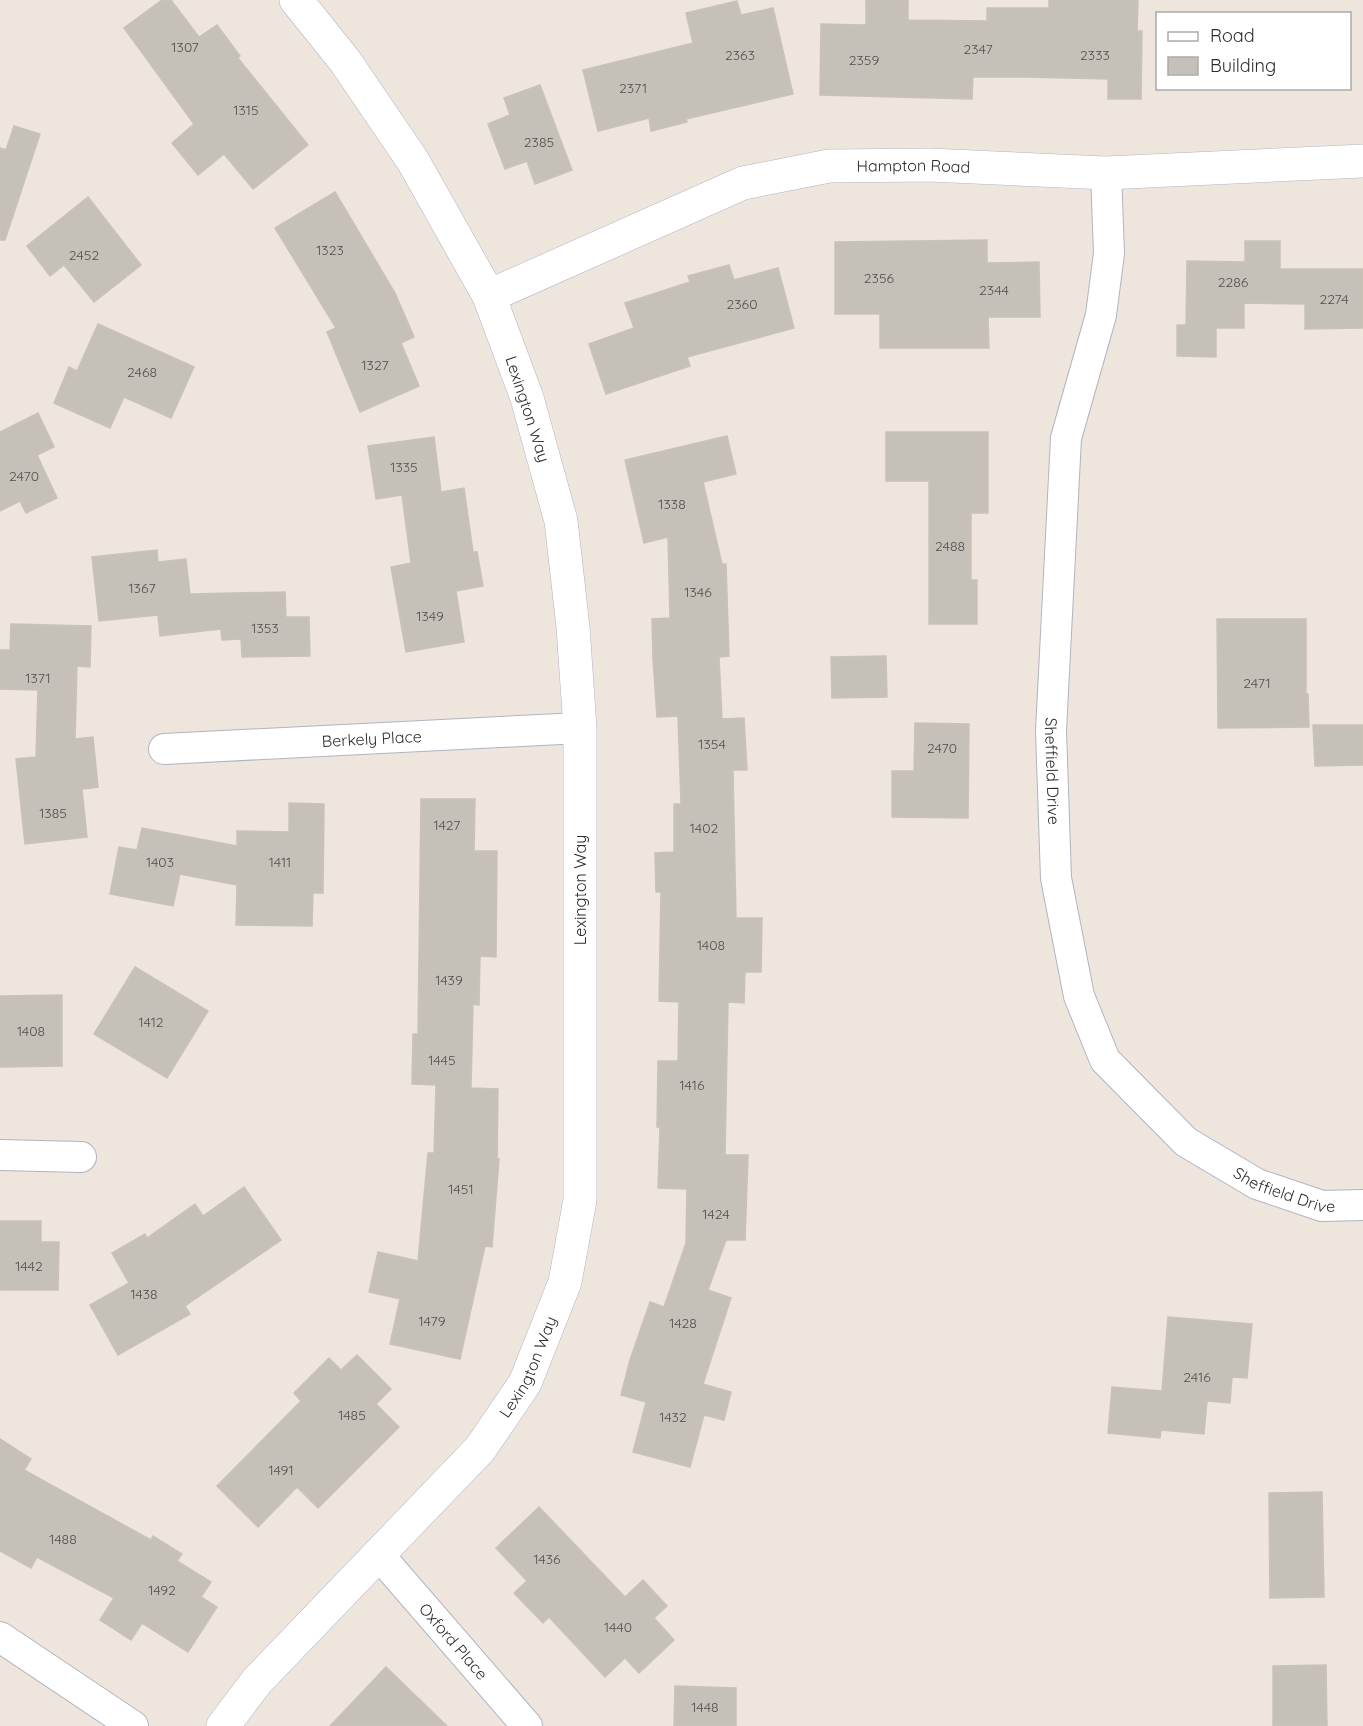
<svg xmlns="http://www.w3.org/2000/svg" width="1363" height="1726" font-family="Quicksand,sans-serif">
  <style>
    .building { fill: #c6c1b8; stroke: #cac2b6; stroke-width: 1.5 }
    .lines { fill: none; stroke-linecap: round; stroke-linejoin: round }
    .street-casing { stroke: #b1b4c0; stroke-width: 32 }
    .secondary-casing { stroke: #b1b4c0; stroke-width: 34 }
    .street { stroke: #fff; stroke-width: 30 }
    .secondary { stroke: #fff; stroke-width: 33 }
    .labels { text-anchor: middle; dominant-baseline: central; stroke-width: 4.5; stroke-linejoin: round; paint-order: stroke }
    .number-label { font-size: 14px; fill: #52514f }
    .street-label { font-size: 16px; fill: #2c2c2c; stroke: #fff }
  </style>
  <rect width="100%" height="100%" fill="#eee6dd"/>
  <g class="building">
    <path d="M 162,0 L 171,0 L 199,37 L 217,25 L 240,56 L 238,58 L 308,145 L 253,189 L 224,154 L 198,175 L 172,143 L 194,124 L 124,28 Z"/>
    <path d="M 866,0 L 908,0 L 908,20 L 987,21 L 987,8 L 1049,8 L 1049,0 L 1138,0 L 1137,31 L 1142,31 L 1141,99 L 1108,99 L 1108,79 L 1025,77 L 973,77 L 972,99 L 820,95 L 821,24 L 866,25 Z"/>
    <path d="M 737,1 L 741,15 L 773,8 L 793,94 L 686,119 L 687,122 L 651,131 L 649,118 L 598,131 L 583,70 L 693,43 L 686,13 Z"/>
    <path d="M 540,85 L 572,170 L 535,184 L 527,161 L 505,169 L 488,124 L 510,115 L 504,98 Z"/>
    <path d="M 14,126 L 40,134 L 5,240 L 0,240 L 0,148 L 6,150 Z"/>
    <path d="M 335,192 L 395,293 L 414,337 L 401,343 L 419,386 L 360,412 L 327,332 L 336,328 L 275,228 Z"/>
    <path d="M 88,197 L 141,265 L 94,302 L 64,265 L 50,276 L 27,246 Z"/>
    <path d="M 987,240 L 987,263 L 1039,262 L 1040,317 L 988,317 L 989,348 L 880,348 L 880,314 L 835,314 L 835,242 Z"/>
    <path d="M 1245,241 L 1280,241 L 1280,269 L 1363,269 L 1363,328 L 1305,329 L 1305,304 L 1244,303 L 1244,328 L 1216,328 L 1216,357 L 1177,356 L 1177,325 L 1186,325 L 1187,261 L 1245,262 Z"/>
    <path d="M 729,265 L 734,280 L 778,268 L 794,328 L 687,357 L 690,366 L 606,394 L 589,344 L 634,328 L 625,303 L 690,282 L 688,276 Z"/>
    <path d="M 98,324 L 194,367 L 171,418 L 124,397 L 110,428 L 54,403 L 69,367 L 77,371 Z"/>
    <path d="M 38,413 L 54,447 L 37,455 L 57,498 L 26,513 L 20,501 L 0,511 L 0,432 Z"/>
    <path d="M 886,432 L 988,432 L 988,513 L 971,513 L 971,580 L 977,580 L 977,624 L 929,624 L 929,481 L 886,481 Z"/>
    <path d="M 727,436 L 736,474 L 703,482 L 722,564 L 726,564 L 729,656 L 719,657 L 722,719 L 744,718 L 747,770 L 733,770 L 736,918 L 762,918 L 761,972 L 745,972 L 744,1003 L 728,1002 L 725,1155 L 748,1155 L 745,1240 L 726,1240 L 708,1290 L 731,1298 L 703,1384 L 731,1392 L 724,1420 L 704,1415 L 690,1467 L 633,1452 L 646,1402 L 621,1395 L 630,1360 L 650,1302 L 664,1307 L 686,1243 L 687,1189 L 658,1188 L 660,1127 L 657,1127 L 658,1061 L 678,1061 L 679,1002 L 659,1001 L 661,892 L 656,892 L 655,853 L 674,852 L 674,804 L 681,804 L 678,716 L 657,717 L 653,659 L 652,619 L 670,618 L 668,537 L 644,543 L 625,460 Z"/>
    <path d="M 434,437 L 441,492 L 464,488 L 473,552 L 477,552 L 483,586 L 456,591 L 464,642 L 406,652 L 391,567 L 411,563 L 402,495 L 376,499 L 368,446 Z"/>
    <path d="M 157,550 L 158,562 L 186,559 L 190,594 L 285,592 L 286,617 L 309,617 L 310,656 L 242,657 L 241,639 L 222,640 L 221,629 L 160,636 L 158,615 L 99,621 L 92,557 Z"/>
    <path d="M 1217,619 L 1306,619 L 1306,694 L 1308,694 L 1309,727 L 1218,728 Z"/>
    <path d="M 11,624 L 91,626 L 90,667 L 77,666 L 75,739 L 93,737 L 98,787 L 82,789 L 87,837 L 25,844 L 16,759 L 36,757 L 38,690 L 0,689 L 0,650 L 10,650 Z"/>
    <path d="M 886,656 L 887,697 L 832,698 L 831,657 Z"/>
    <path d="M 915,723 L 969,724 L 968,818 L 892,817 L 892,771 L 914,771 Z"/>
    <path d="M 1313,725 L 1363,725 L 1363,765 L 1315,766 Z"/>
    <path d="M 421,799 L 475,799 L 474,851 L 497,851 L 496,957 L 480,956 L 479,1005 L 473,1004 L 471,1088 L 498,1089 L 497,1159 L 499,1159 L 492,1247 L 485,1246 L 460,1359 L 390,1344 L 400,1299 L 369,1292 L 378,1252 L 418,1261 L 428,1153 L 434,1153 L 436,1085 L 412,1084 L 413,1034 L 418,1034 Z"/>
    <path d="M 289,803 L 324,804 L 323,893 L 313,893 L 312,926 L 236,925 L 237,885 L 180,874 L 173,906 L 110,894 L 119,847 L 137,850 L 142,828 L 237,846 L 237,831 L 289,832 Z"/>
    <path d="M 135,967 L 208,1011 L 167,1078 L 94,1034 Z"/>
    <path d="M 62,995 L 62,1066 L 0,1067 L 0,996 Z"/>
    <path d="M 244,1187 L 281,1240 L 185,1306 L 190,1314 L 118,1355 L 90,1305 L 129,1283 L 112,1253 L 145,1234 L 147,1238 L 195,1204 L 203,1216 Z"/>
    <path d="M 0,1221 L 41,1221 L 41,1242 L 59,1242 L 58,1290 L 0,1290 Z"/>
    <path d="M 1168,1317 L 1252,1324 L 1247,1378 L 1232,1377 L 1230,1403 L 1207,1401 L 1204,1434 L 1161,1430 L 1160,1438 L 1108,1433 L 1112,1387 L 1162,1391 Z"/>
    <path d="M 357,1355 L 391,1389 L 376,1404 L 399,1427 L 318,1508 L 297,1487 L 258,1527 L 217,1486 L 301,1401 L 294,1393 L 329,1358 L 341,1370 Z"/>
    <path d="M 0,1439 L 31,1459 L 24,1470 L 151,1540 L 153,1536 L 182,1554 L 177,1561 L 211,1582 L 201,1597 L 217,1607 L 188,1652 L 142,1623 L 131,1640 L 100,1620 L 114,1598 L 37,1557 L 31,1568 L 0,1551 Z"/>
    <path d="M 1322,1492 L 1324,1597 L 1270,1598 L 1269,1493 Z"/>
    <path d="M 539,1507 L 625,1597 L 643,1580 L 667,1606 L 654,1618 L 674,1640 L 639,1673 L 625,1658 L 605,1677 L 549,1617 L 543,1623 L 514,1593 L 527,1581 L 496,1548 Z"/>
    <path d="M 1326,1665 L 1327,1726 L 1273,1726 L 1273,1666 Z"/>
    <path d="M 386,1667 L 447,1726 L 330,1726 Z"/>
    <path d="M 675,1686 L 736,1688 L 736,1726 L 674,1726 Z"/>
  </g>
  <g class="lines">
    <g class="street-casing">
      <g id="street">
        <path id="s1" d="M 1106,173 L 1109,253 L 1101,315 L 1066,438 L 1051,731 L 1056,878 L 1079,996 L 1105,1060 L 1186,1142 L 1257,1184 L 1322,1206 L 1363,1205"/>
        <path id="s2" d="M 164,749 L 580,728"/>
        <path d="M 0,1155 L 81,1157"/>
        <path id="s3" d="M 379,1555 L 527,1726"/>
        <path d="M 0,1637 L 133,1726"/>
      </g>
    </g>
    <g class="secondary-casing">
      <g id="secondary">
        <path id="s4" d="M 489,296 L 743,183 L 829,166 L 929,165 L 1106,173 L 1363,161"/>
        <path id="s5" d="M 223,1726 L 257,1681 L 480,1449 L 525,1383 L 565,1282 L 580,1200 L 580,728 L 573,627 L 561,521 L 527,398 L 489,296 L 413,161 L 345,61 L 296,0"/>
      </g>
    </g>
    <use href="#street" class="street"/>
    <use href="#secondary" class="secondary"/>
  </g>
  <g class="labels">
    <g class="number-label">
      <text x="185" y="47">1307</text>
      <text x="978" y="49">2347</text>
      <text x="740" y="55">2363</text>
      <text x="1095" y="55">2333</text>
      <text x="864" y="60">2359</text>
      <text x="633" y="88">2371</text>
      <text x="246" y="110">1315</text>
      <text x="539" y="142">2385</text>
      <text x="330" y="250">1323</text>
      <text x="84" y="255">2452</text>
      <text x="879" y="278">2356</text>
      <text x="1233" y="282">2286</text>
      <text x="994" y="290">2344</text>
      <text x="1334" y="299">2274</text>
      <text x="742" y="304">2360</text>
      <text x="375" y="365">1327</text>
      <text x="142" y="372">2468</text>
      <text x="404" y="467">1335</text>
      <text x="24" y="476">2470</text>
      <text x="672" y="504">1338</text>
      <text x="950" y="546">2488</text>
      <text x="142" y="588">1367</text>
      <text x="698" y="592">1346</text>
      <text x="430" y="616">1349</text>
      <text x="265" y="628">1353</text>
      <text x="38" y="678">1371</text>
      <text x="1257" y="683">2471</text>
      <text x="712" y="744">1354</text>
      <text x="942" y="748">2470</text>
      <text x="53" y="813">1385</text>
      <text x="447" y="825">1427</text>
      <text x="704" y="828">1402</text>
      <text x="160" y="862">1403</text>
      <text x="280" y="862">1411</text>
      <text x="711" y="945">1408</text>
      <text x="449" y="980">1439</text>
      <text x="151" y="1022">1412</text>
      <text x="31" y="1031">1408</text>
      <text x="442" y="1060">1445</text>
      <text x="692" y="1085">1416</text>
      <text x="461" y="1189">1451</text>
      <text x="716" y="1214">1424</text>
      <text x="29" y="1266">1442</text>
      <text x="144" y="1294">1438</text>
      <text x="432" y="1321">1479</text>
      <text x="683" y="1323">1428</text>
      <text x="1197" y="1377">2416</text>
      <text x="352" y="1415">1485</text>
      <text x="673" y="1417">1432</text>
      <text x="281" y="1470">1491</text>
      <text x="63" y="1539">1488</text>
      <text x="547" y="1559">1436</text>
      <text x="162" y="1590">1492</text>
      <text x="618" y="1627">1440</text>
      <text x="705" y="1707">1448</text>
    </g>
    <g class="street-label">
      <text stroke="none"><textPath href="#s4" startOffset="450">Hampton Road</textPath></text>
      <text transform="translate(528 409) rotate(72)">Lexington Way</text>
      <text stroke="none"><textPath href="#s2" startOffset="208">Berkely Place</textPath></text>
      <text stroke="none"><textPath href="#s1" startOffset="604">Sheffield Drive</textPath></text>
      <text transform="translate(580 890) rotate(-90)">Lexington Way</text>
      <text stroke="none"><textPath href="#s1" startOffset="1126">Sheffield Drive</textPath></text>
      <text stroke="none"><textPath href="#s5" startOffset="474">Lexington Way</textPath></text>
      <text stroke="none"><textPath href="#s3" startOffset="114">Oxford Place</textPath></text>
    </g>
  </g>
  <rect x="1156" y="12" width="195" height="78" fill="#ffffff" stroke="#ababab" stroke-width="1.5"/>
  <rect x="1168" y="32" width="30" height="9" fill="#ffffff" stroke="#ababab" stroke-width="1.5"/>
  <text x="1210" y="42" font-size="18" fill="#2c2c2c">Road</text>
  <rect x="1168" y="57" width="30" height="18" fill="#c6c1b8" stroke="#ababab" stroke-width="1.5"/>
  <text x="1210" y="72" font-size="18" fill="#2c2c2c">Building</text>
</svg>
